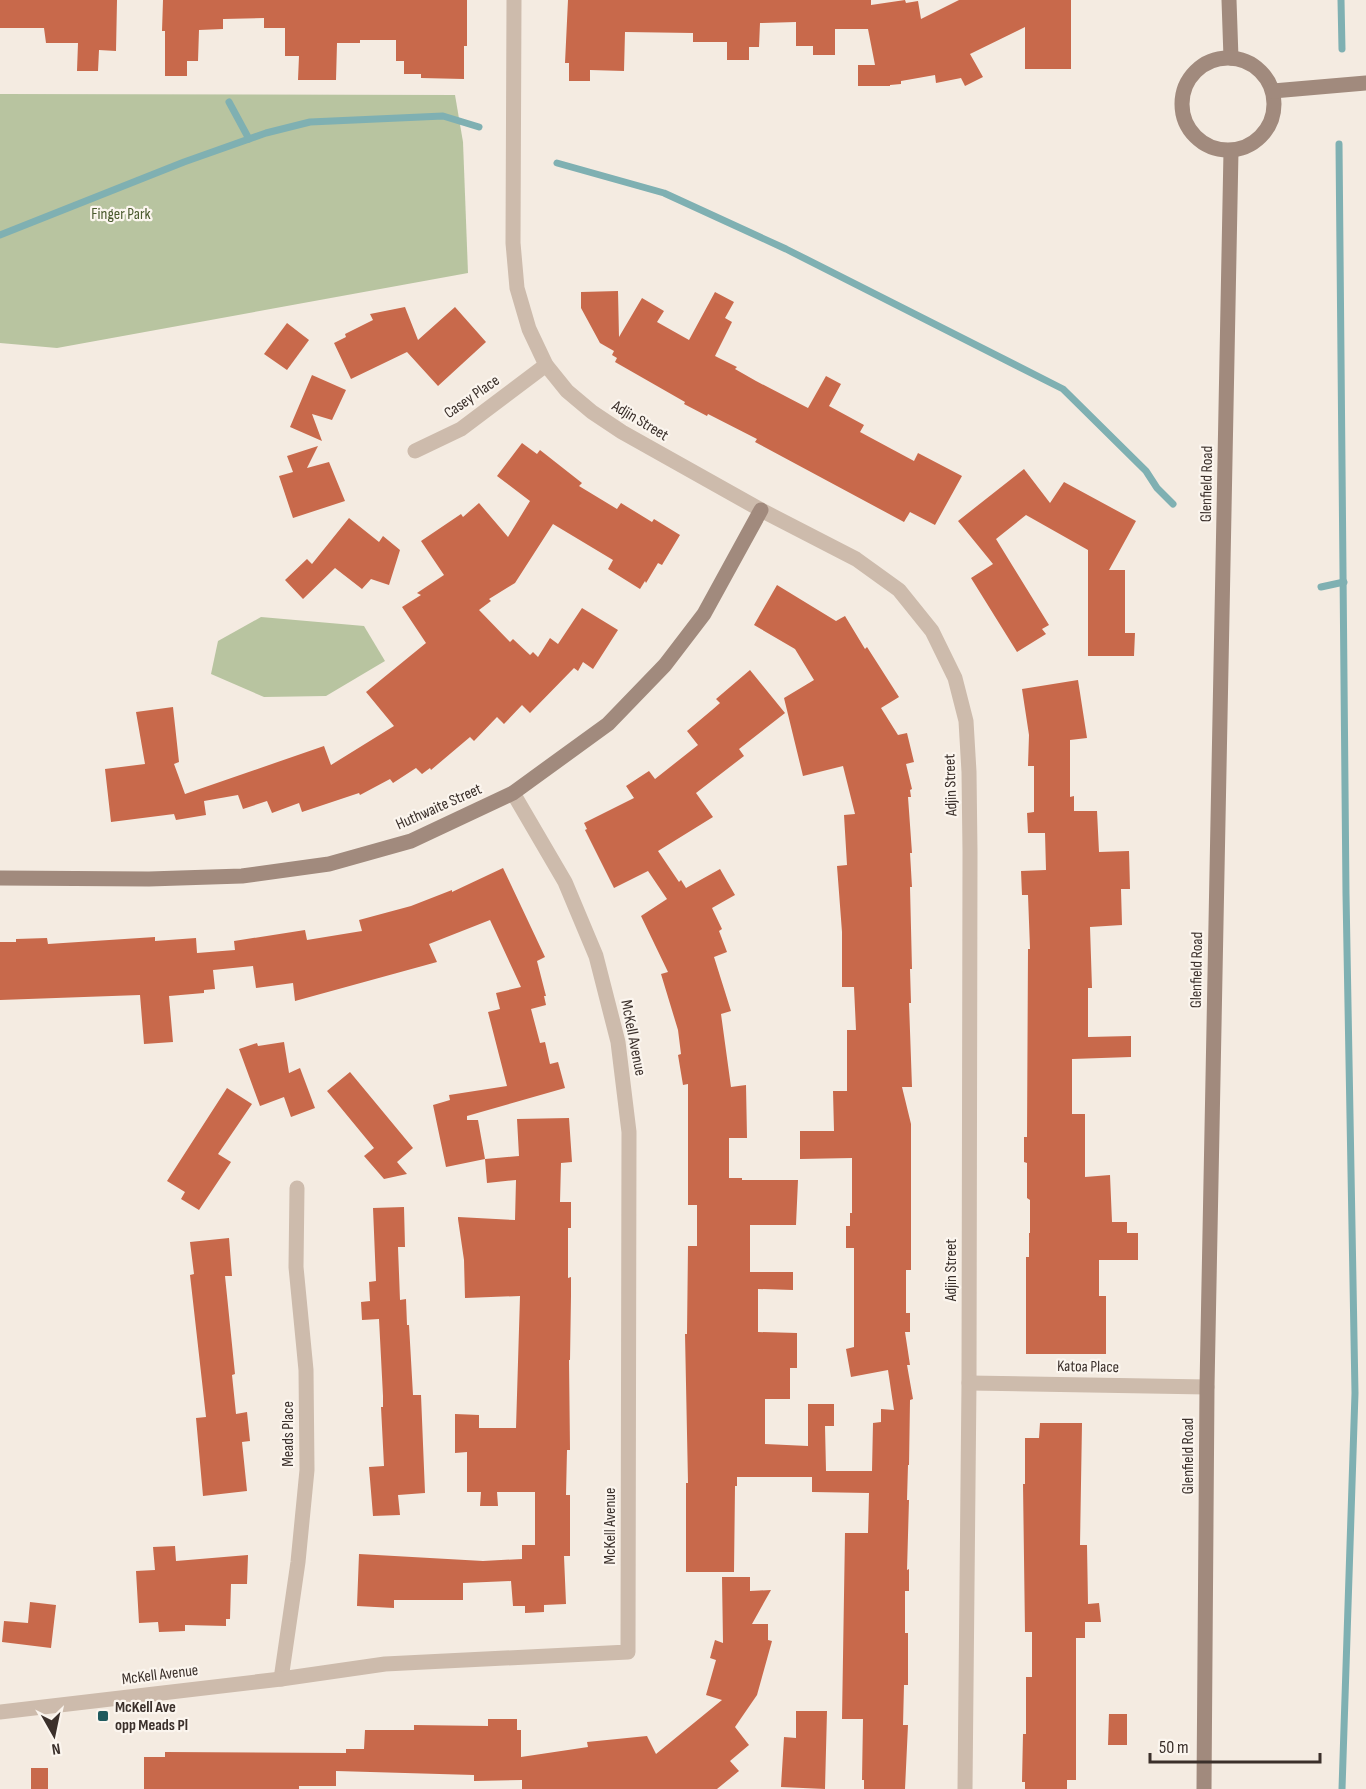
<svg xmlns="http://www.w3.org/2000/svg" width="1366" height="1789" font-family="'Sofia Sans Condensed',sans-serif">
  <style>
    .green { fill: #b8c4a0 }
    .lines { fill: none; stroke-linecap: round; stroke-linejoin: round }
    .stream { stroke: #7fb0b2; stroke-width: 7 }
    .building { fill: #c8694b }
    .street { stroke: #cdbbac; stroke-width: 15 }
    .secondary { stroke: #a18a7d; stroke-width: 15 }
    .poi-dot { fill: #1f5a5e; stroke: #fbf5ee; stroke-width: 2 }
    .labels { text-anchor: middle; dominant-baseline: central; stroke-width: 4.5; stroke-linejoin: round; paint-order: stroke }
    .park-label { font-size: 16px; fill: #4a5a2e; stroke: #fbf5ee }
    .street-label { font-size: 16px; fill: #3b302b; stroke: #fbf5ee }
    .poi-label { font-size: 16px; font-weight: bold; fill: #3b302b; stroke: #fbf5ee; text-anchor: start }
  </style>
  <rect width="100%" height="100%" fill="#f4ebe1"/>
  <g class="green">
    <path d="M 0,94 L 455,95 L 463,142 L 468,273 L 57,348 L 0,343 Z"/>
    <path d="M 261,617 L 364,626 L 385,661 L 326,696 L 264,697 L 211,674 L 218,641 Z"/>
  </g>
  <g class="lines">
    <g class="stream">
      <path d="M 1341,0 L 1342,49"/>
      <path d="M 229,102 L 249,139"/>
      <path d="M 1339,144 L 1346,894 L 1355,1393 L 1342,1789"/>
      <path d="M 557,163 L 664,193 L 786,249 L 1063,389 L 1146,471 L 1157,488 L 1173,504"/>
      <path d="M 0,235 L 184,162 L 266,133 L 310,122 L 443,116 L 479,127"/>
      <path d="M 1321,587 L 1344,582"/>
    </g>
  </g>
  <g class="building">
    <path d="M 0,0 L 117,0 L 116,51 L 99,50 L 98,71 L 77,71 L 78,43 L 46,43 L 44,28 L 0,28 Z"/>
    <path d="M 163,0 L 467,0 L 467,46 L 464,46 L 464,79 L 421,78 L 421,74 L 404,74 L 404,61 L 396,61 L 396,40 L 360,40 L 360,43 L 337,43 L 336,80 L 298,80 L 299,56 L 285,56 L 285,28 L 264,28 L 264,18 L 223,19 L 223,29 L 199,30 L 198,61 L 187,61 L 187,76 L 165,76 L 165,31 L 162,31 Z"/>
    <path d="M 568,0 L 871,0 L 871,5 L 905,0 L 906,3 L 918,1 L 921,19 L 959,0 L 1071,0 L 1071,69 L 1025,69 L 1025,27 L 970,54 L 983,77 L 965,86 L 961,78 L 936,83 L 935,75 L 901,81 L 901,84 L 890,85 L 890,86 L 858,86 L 858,65 L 875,65 L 868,29 L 835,29 L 835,55 L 813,55 L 813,46 L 796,46 L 796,22 L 760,23 L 759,47 L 749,47 L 749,60 L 727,60 L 727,42 L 693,42 L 693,33 L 625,32 L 624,71 L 590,70 L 590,81 L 569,81 L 569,63 L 565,63 Z"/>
    <path d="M 618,291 L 619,337 L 642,298 L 664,311 L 657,322 L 689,340 L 715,292 L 734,302 L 725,318 L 732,322 L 715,356 L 737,367 L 735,369 L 756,381 L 808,408 L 826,376 L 841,384 L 829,406 L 864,425 L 860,432 L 914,461 L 918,453 L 962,476 L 935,525 L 910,512 L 904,522 L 755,442 L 757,439 L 708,414 L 707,416 L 684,404 L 685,402 L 615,362 L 617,358 L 612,355 L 614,351 L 600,343 L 581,308 L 581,292 Z"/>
    <path d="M 405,307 L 418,340 L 455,307 L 486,342 L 438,386 L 407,352 L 351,379 L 334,343 L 346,337 L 345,334 L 373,320 L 370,314 Z"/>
    <path d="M 287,323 L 309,340 L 287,370 L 264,354 Z"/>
    <path d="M 312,375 L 346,390 L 332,420 L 312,414 L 322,441 L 290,427 Z"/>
    <path d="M 522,443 L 537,454 L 540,450 L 582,483 L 579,486 L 617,509 L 621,503 L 652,522 L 654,519 L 680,535 L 662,565 L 658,563 L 646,583 L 645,581 L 640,589 L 608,569 L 613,560 L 553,524 L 515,583 L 489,599 L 491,601 L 479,610 L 510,642 L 513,639 L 530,655 L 533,652 L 538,657 L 550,638 L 558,644 L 582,608 L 618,630 L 593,669 L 583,662 L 578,671 L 574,668 L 530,713 L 522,705 L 504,724 L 497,717 L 474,741 L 470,737 L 431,770 L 430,768 L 422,774 L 416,768 L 393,783 L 390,779 L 360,795 L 359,793 L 302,812 L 299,803 L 272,813 L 267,801 L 243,809 L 238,795 L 204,801 L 206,815 L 176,820 L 174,814 L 111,822 L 105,769 L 145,764 L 136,712 L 173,707 L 179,762 L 174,764 L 185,794 L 324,746 L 331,765 L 394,726 L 366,692 L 426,643 L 402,607 L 421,595 L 417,593 L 444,575 L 421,541 L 461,514 L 463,517 L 479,503 L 508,537 L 530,501 L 497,476 Z"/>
    <path d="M 318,446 L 307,468 L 329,462 L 345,501 L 293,518 L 279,476 L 293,472 L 287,456 Z"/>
    <path d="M 1024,469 L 1050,503 L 1064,482 L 1136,521 L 1109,570 L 1125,570 L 1125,633 L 1135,633 L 1134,656 L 1088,656 L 1088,550 L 1026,515 L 996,539 L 1049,625 L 1042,629 L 1046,634 L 1017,652 L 971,578 L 993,564 L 958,521 Z"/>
    <path d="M 349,518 L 379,542 L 383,536 L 400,550 L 389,585 L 371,579 L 362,589 L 335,568 L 303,599 L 285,580 L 307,559 L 312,564 Z"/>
    <path d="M 777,585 L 836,621 L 845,616 L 865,649 L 867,647 L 899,697 L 881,708 L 898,735 L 907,733 L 914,762 L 906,764 L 912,789 L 910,790 L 911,797 L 908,797 L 912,853 L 910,853 L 912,887 L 910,887 L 912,969 L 910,969 L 911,1003 L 909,1003 L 912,1087 L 902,1087 L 911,1124 L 911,1270 L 906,1270 L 906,1313 L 910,1313 L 910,1332 L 905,1332 L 910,1365 L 907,1365 L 913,1399 L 910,1400 L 909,1465 L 908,1465 L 907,1500 L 909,1500 L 907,1570 L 909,1569 L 909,1591 L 905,1591 L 905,1633 L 908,1633 L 908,1685 L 904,1685 L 903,1725 L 908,1725 L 905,1789 L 864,1789 L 864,1780 L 862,1780 L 863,1719 L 842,1719 L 845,1533 L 868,1533 L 869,1493 L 812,1492 L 812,1477 L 737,1477 L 737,1486 L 735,1486 L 734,1572 L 686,1572 L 686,1483 L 688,1483 L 685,1334 L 687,1334 L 688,1246 L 697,1246 L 697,1205 L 688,1205 L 688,1084 L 683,1085 L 678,1055 L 681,1054 L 678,1030 L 661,974 L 668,972 L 641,916 L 667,899 L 648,871 L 614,888 L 585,830 L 587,829 L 584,823 L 634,798 L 626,786 L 649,771 L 655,779 L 698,745 L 687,731 L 712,710 L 720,703 L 716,699 L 750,670 L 785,713 L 739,749 L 744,756 L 696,793 L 713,817 L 658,851 L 679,882 L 681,880 L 686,888 L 720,869 L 735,895 L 712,908 L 722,929 L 719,931 L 727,952 L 714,957 L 731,1011 L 721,1014 L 731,1087 L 746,1085 L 747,1138 L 729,1138 L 729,1178 L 742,1178 L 742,1180 L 798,1180 L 796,1225 L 750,1225 L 750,1272 L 793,1272 L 793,1290 L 758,1289 L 758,1332 L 797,1333 L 797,1368 L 790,1368 L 790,1399 L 765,1399 L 765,1444 L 808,1446 L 808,1404 L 834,1404 L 834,1426 L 825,1426 L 826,1471 L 872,1471 L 873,1423 L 881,1422 L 881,1409 L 894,1410 L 888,1370 L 851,1377 L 846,1349 L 854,1347 L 854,1248 L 846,1248 L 846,1226 L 850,1226 L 850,1213 L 852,1213 L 852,1158 L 800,1159 L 800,1131 L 834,1131 L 833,1091 L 847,1091 L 847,1030 L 856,1030 L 854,987 L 842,987 L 842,932 L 837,866 L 847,865 L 844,815 L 855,814 L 843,766 L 803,776 L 784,698 L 814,680 L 795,649 L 754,625 Z"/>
    <path d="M 1078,680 L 1087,738 L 1070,740 L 1070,797 L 1074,796 L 1074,811 L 1097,811 L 1099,852 L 1129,851 L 1130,889 L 1121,889 L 1122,925 L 1090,927 L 1092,988 L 1088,988 L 1088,1037 L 1131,1036 L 1131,1057 L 1072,1059 L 1072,1114 L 1085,1114 L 1085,1177 L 1110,1175 L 1112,1222 L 1127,1222 L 1127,1233 L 1138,1233 L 1138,1260 L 1099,1260 L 1099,1296 L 1106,1296 L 1106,1354 L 1026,1354 L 1026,1257 L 1029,1257 L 1029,1233 L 1030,1233 L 1030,1200 L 1027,1198 L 1027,1163 L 1024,1162 L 1024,1137 L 1027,1137 L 1028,949 L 1030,949 L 1028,895 L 1022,895 L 1021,871 L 1046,870 L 1045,833 L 1028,833 L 1027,813 L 1034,812 L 1034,766 L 1028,766 L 1029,735 L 1022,689 Z"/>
    <path d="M 503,868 L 545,957 L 537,961 L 546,996 L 544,996 L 546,1005 L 531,1009 L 540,1043 L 545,1042 L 550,1064 L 558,1062 L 565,1088 L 467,1116 L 467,1120 L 478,1120 L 485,1159 L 519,1156 L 517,1119 L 569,1118 L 572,1162 L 561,1163 L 560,1202 L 571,1202 L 571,1228 L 568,1228 L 568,1278 L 571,1277 L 571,1296 L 570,1360 L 569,1360 L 570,1450 L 567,1450 L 566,1495 L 570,1495 L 570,1556 L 564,1556 L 566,1604 L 544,1605 L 544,1612 L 525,1613 L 525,1606 L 513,1606 L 511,1581 L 463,1583 L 463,1600 L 394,1600 L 394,1608 L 357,1606 L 359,1554 L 483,1561 L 522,1559 L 522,1545 L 535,1545 L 535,1492 L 497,1492 L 498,1506 L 480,1506 L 481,1492 L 467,1492 L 467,1452 L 455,1453 L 455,1414 L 479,1415 L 479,1428 L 516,1428 L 520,1296 L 465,1298 L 464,1260 L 458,1219 L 458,1217 L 515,1220 L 516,1180 L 487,1183 L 485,1159 L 446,1167 L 433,1105 L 450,1100 L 449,1095 L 507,1086 L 488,1012 L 500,1009 L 496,993 L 521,987 L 490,920 L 429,944 L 437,962 L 295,1001 L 293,983 L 256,988 L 253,966 L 213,970 L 215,989 L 204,990 L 204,993 L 169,996 L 173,1042 L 144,1044 L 140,995 L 0,1000 L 0,942 L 16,942 L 16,939 L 47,938 L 48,944 L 155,937 L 155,941 L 196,938 L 197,953 L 235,950 L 234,941 L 305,930 L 307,940 L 362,931 L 359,920 L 411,906 L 452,890 L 452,892 Z"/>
    <path d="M 284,1042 L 289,1073 L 300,1068 L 315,1108 L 291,1117 L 284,1097 L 260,1106 L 239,1049 L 257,1043 L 258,1046 Z"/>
    <path d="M 350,1072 L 413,1148 L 397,1162 L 407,1174 L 384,1179 L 364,1156 L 374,1148 L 327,1091 Z"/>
    <path d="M 227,1088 L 252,1104 L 218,1154 L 231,1162 L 199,1210 L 181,1199 L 185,1192 L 167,1181 Z"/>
    <path d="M 404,1207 L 405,1247 L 398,1247 L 400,1300 L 406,1299 L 407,1325 L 409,1325 L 413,1395 L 421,1395 L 425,1493 L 398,1495 L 400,1515 L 373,1516 L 369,1467 L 384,1466 L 381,1407 L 383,1407 L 383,1396 L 379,1319 L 362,1320 L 361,1302 L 370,1301 L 369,1282 L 376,1281 L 373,1208 Z"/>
    <path d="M 229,1238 L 232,1276 L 225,1276 L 235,1374 L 232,1375 L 236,1414 L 247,1412 L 250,1441 L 242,1442 L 247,1491 L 203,1496 L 196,1418 L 206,1417 L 190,1275 L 194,1274 L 190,1242 Z"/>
    <path d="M 1040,1423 L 1082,1423 L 1080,1545 L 1087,1545 L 1088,1604 L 1099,1603 L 1101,1622 L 1085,1622 L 1085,1638 L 1076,1638 L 1076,1780 L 1067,1780 L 1067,1789 L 1025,1789 L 1025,1782 L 1022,1782 L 1023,1734 L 1026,1734 L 1026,1677 L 1032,1677 L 1032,1632 L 1025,1632 L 1023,1484 L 1025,1484 L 1025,1438 L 1039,1438 Z"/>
    <path d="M 175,1546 L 176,1561 L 248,1555 L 247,1584 L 231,1584 L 230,1619 L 226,1619 L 226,1626 L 185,1625 L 185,1631 L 159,1632 L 158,1622 L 139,1623 L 136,1571 L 155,1570 L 153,1547 Z"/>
    <path d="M 722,1577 L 750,1577 L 750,1591 L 771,1590 L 752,1624 L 768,1624 L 768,1640 L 772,1641 L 757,1695 L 735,1727 L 749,1745 L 730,1761 L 739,1771 L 717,1789 L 522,1789 L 522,1780 L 474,1781 L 474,1775 L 336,1771 L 336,1786 L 299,1786 L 299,1789 L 144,1789 L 144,1757 L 165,1757 L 165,1752 L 346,1753 L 346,1749 L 364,1749 L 365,1730 L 414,1730 L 414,1725 L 488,1726 L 488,1719 L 517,1719 L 517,1730 L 521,1730 L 521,1757 L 588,1747 L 587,1742 L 647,1736 L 656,1754 L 722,1700 L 706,1695 L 716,1660 L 710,1658 L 715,1640 L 723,1643 Z"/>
    <path d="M 30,1602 L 56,1605 L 51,1648 L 2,1642 L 4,1621 L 28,1623 Z"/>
    <path d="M 796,1711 L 827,1711 L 825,1789 L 781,1787 L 784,1737 L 796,1738 Z"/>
    <path d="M 1109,1714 L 1127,1714 L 1127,1745 L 1108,1745 Z"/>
    <rect x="31" y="1768" width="17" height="21"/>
  </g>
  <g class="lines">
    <g class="street">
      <path d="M 514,0 L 513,243 L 517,288 L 529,329 L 546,365 L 567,391 L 592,412 L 622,432 L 761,510 L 856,559 L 899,590 L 932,631 L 955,678 L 966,721 L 969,772 L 970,852 L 969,1383 L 965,1789"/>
      <path d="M 415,451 L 461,429 L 546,365"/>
      <path d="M 969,1383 L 1207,1387"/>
      <path d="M 281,1679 L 298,1562 L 307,1470 L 306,1370 L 296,1267 L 297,1188"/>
      <path d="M 0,1712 L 281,1679 L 385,1664 L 628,1652 L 629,1132 L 618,1042 L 596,956 L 565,882 L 513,793"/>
    </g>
    <g class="secondary">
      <path d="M 1229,0 L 1231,58"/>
      <circle cx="1228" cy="104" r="46"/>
      <path d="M 1273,91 L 1366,83"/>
      <path d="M 0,878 L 149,879 L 242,876 L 329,864 L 411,841 L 513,793 L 608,724 L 665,665 L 704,614 L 761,510"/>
      <path d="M 1204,1789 L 1207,1387 L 1231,151"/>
    </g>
  </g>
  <rect class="poi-dot" x="97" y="1710" width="12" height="12" rx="3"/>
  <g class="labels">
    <g class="park-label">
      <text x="121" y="214">Finger Park</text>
    </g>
    <g class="street-label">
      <text transform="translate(472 397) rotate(-35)">Casey Place</text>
      <text transform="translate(640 421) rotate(31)">Adjin Street</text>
      <text transform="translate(1207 484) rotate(-89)">Glenfield Road</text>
      <text transform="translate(951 785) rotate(-92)">Adjin Street</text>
      <text transform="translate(439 807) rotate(-24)">Huthwaite Street</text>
      <text transform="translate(1197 970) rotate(-89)">Glenfield Road</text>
      <text transform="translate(633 1038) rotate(79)">McKell Avenue</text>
      <text transform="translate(951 1270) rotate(-90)">Adjin Street</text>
      <text transform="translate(1088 1367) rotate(1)">Katoa Place</text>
      <text transform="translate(288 1434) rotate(-90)">Meads Place</text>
      <text transform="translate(1188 1456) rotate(-90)">Glenfield Road</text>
      <text transform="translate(610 1526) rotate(-90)">McKell Avenue</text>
      <text transform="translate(160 1675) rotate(-7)">McKell Avenue</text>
    </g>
    <g class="poi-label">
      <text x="115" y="1707">McKell Ave<tspan x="115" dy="18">opp Meads Pl</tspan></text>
    </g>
  </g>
  <g transform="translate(54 1735) rotate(171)" stroke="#fbf5ee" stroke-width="4.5" paint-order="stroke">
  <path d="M0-4.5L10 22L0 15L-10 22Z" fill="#3b302b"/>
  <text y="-9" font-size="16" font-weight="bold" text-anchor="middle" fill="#3b302b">N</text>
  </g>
  <path d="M1150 1753v9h170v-9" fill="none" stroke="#3b302b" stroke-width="3"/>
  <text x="1159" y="1753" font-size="18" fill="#3b302b" stroke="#fbf5ee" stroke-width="4.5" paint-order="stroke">50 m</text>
</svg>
